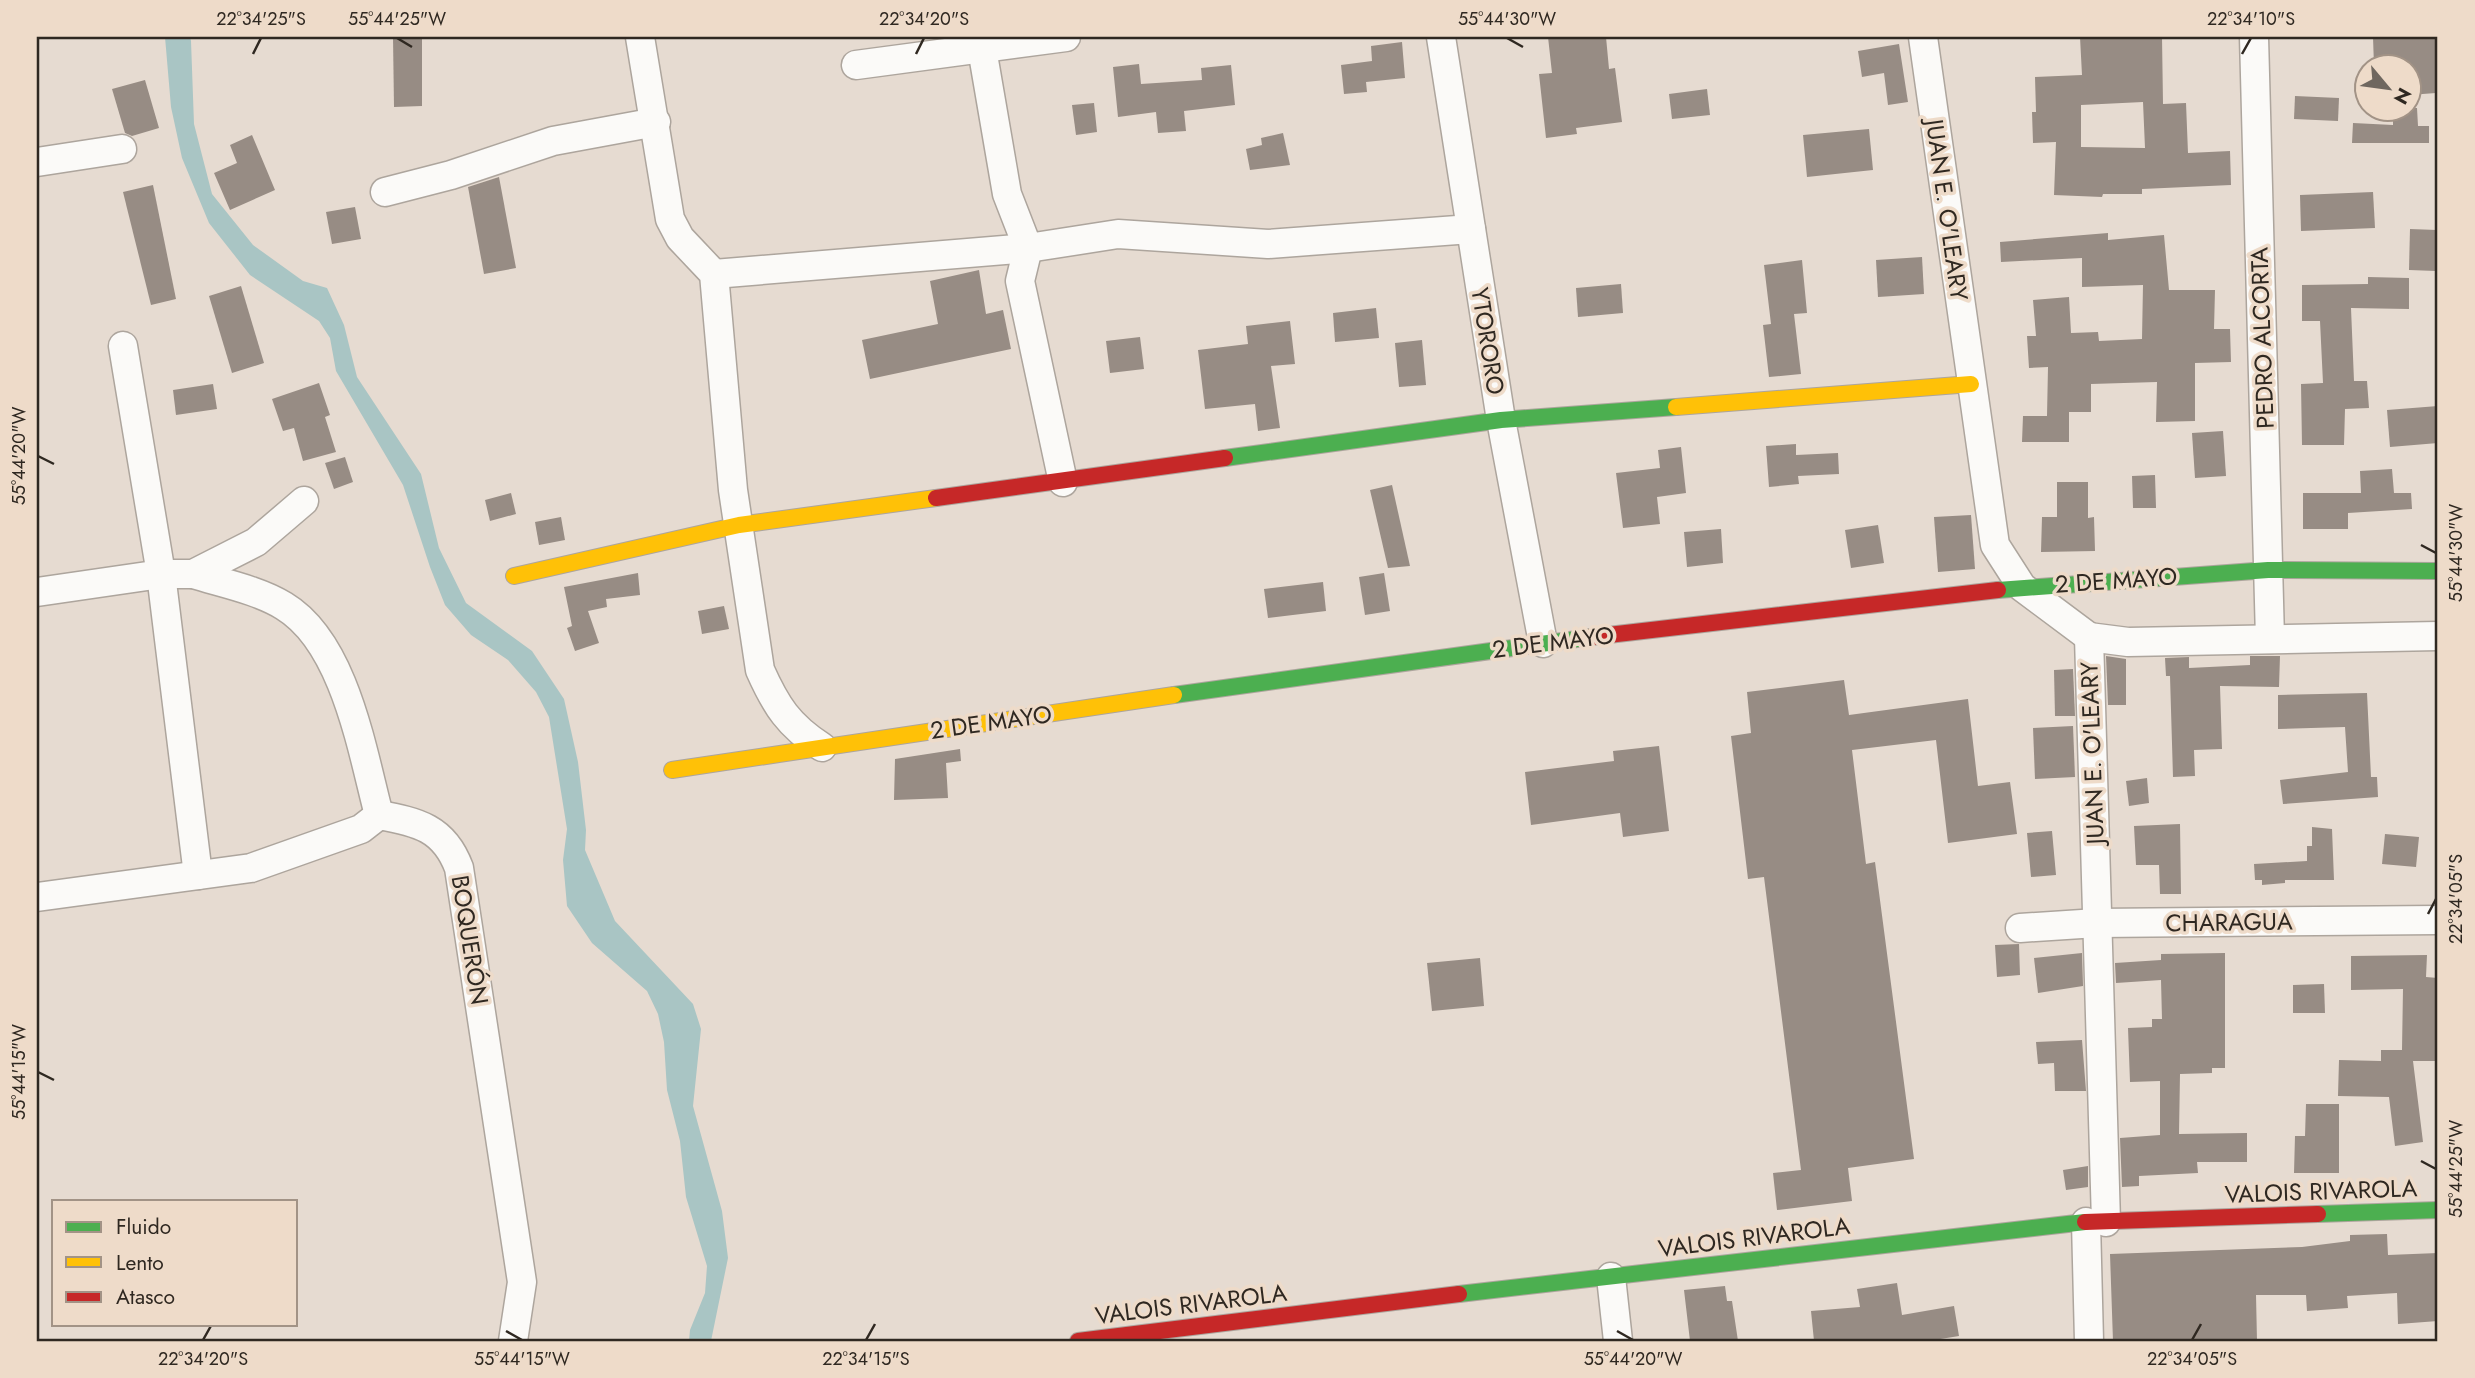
<svg xmlns="http://www.w3.org/2000/svg" width="2475" height="1378" font-family="Jost,sans-serif">
  <style>
    .water { fill: #a9c5c4 }
    .building { fill: #978c84; fill-rule: evenodd }
    .lines { fill: none; stroke-linecap: round; stroke-linejoin: round }
    .street-casing { stroke: #ada59d; stroke-width: 31 }
    .fast-casing { stroke: #ada59d; stroke-width: 18 }
    .slow-casing { stroke: #ada59d; stroke-width: 18 }
    .jam-casing { stroke: #ada59d; stroke-width: 18 }
    .street { stroke: #fbfaf8; stroke-width: 28 }
    .fast { stroke: #4caf50; stroke-width: 16 }
    .slow { stroke: #ffc107; stroke-width: 16 }
    .jam { stroke: #c62828; stroke-width: 16 }
    .ticks { fill: none; stroke: #2f2821; stroke-width: 2.5 }
    .labels { text-anchor: middle; dominant-baseline: central; stroke-width: 7; stroke-linejoin: round; paint-order: stroke }
    .street-label { font-size: 24px; fill: #2f2821; stroke: #eedbc9 }
    .neatline { fill: none; stroke: #2f2821; stroke-width: 2.5 }
    .ticks-label { font-size: 18px; text-anchor: middle; fill: #2f2821 }
  </style>
  <rect width="100%" height="100%" fill="#e6dbd1"/>
  <path class="water" d="M 165,37 L 190,37 L 191,41 L 194,124 L 212,194 L 253,245 L 303,281 L 327,288 L 344,325 L 357,377 L 421,474 L 439,548 L 466,603 L 532,651 L 564,699 L 578,762 L 586,830 L 585,850 L 615,921 L 693,1004 L 701,1029 L 693,1106 L 722,1211 L 728,1258 L 711,1341 L 689,1341 L 690,1330 L 705,1293 L 707,1266 L 686,1197 L 680,1141 L 667,1090 L 664,1042 L 658,1014 L 647,991 L 592,943 L 567,906 L 563,860 L 567,829 L 549,717 L 536,692 L 508,660 L 471,635 L 445,605 L 430,567 L 403,485 L 336,371 L 330,338 L 319,321 L 250,275 L 209,223 L 182,158 L 171,107 Z"/>
  <g class="building">
    <path d="M 393,37 L 422,37 L 422,106 L 394,107 Z"/>
    <path d="M 1548,37 L 1606,37 L 1609,69 L 1615,68 L 1622,122 L 1576,128 L 1577,134 L 1546,138 L 1539,74 L 1552,73 Z"/>
    <path d="M 2080,37 L 2162,37 L 2163,104 L 2186,103 L 2188,153 L 2230,151 L 2231,185 L 2142,189 L 2142,194 L 2103,194 L 2102,197 L 2054,195 L 2056,142 L 2033,143 L 2032,112 L 2036,112 L 2035,77 L 2082,75 ZM 2143,102 L 2145,148 L 2081,147 L 2081,105 Z"/>
    <path d="M 2373,37 L 2438,37 L 2436,93 L 2409,95 L 2409,66 L 2374,66 Z"/>
    <path d="M 1402,42 L 1405,78 L 1366,82 L 1367,92 L 1344,94 L 1341,65 L 1372,61 L 1371,46 Z"/>
    <path d="M 1899,44 L 1908,102 L 1888,105 L 1884,73 L 1862,77 L 1858,51 Z"/>
    <path d="M 1139,64 L 1141,84 L 1202,80 L 1201,68 L 1231,65 L 1235,105 L 1184,111 L 1186,131 L 1158,133 L 1156,112 L 1118,117 L 1113,67 Z"/>
    <path d="M 145,80 L 159,128 L 132,136 L 125,133 L 112,89 Z"/>
    <path d="M 1707,89 L 1710,115 L 1672,119 L 1669,94 Z"/>
    <path d="M 2295,96 L 2339,98 L 2338,121 L 2294,119 Z"/>
    <path d="M 1094,103 L 1097,132 L 1076,135 L 1072,105 Z"/>
    <path d="M 2393,108 L 2417,108 L 2418,126 L 2429,126 L 2429,143 L 2352,143 L 2353,123 L 2393,125 Z"/>
    <path d="M 1869,129 L 1873,170 L 1807,177 L 1803,135 Z"/>
    <path d="M 1283,133 L 1290,165 L 1250,170 L 1246,149 L 1262,145 L 1261,138 Z"/>
    <path d="M 252,135 L 275,190 L 230,210 L 214,173 L 237,163 L 230,145 Z"/>
    <path d="M 499,177 L 516,268 L 484,274 L 468,187 Z"/>
    <path d="M 153,185 L 176,299 L 151,305 L 123,192 Z"/>
    <path d="M 2373,192 L 2375,228 L 2301,231 L 2300,195 Z"/>
    <path d="M 355,207 L 361,239 L 332,244 L 326,212 Z"/>
    <path d="M 2410,229 L 2437,230 L 2436,271 L 2409,270 Z"/>
    <path d="M 2108,233 L 2108,240 L 2164,235 L 2169,290 L 2215,290 L 2214,329 L 2230,329 L 2231,362 L 2195,363 L 2195,421 L 2156,422 L 2157,382 L 2091,384 L 2091,412 L 2069,412 L 2069,442 L 2022,442 L 2023,416 L 2047,416 L 2048,367 L 2029,368 L 2027,336 L 2036,336 L 2033,300 L 2069,297 L 2071,333 L 2098,332 L 2099,341 L 2142,339 L 2143,285 L 2082,287 L 2082,258 L 2001,262 L 2000,242 Z"/>
    <path d="M 1922,257 L 1924,294 L 1878,297 L 1876,260 Z"/>
    <path d="M 1802,260 L 1807,313 L 1794,314 L 1801,374 L 1769,377 L 1763,325 L 1771,324 L 1764,265 Z"/>
    <path d="M 979,270 L 986,314 L 1003,310 L 1011,349 L 870,379 L 862,340 L 938,324 L 930,281 Z"/>
    <path d="M 2368,277 L 2409,278 L 2409,309 L 2351,308 L 2354,381 L 2367,381 L 2369,408 L 2345,409 L 2344,445 L 2302,445 L 2301,384 L 2323,383 L 2320,321 L 2302,321 L 2302,285 L 2368,284 Z"/>
    <path d="M 1621,284 L 1623,313 L 1578,317 L 1576,288 Z"/>
    <path d="M 241,286 L 264,363 L 232,373 L 209,296 Z"/>
    <path d="M 1376,308 L 1379,338 L 1335,342 L 1333,313 Z"/>
    <path d="M 1290,321 L 1295,364 L 1271,366 L 1280,428 L 1258,431 L 1255,404 L 1205,409 L 1198,350 L 1248,344 L 1246,326 Z"/>
    <path d="M 1140,337 L 1144,369 L 1110,373 L 1106,341 Z"/>
    <path d="M 1422,340 L 1426,385 L 1399,387 L 1395,343 Z"/>
    <path d="M 319,383 L 330,415 L 325,417 L 336,452 L 303,461 L 294,428 L 283,431 L 272,399 Z"/>
    <path d="M 213,384 L 217,409 L 176,415 L 173,390 Z"/>
    <path d="M 2438,406 L 2438,443 L 2390,447 L 2387,410 Z"/>
    <path d="M 2223,431 L 2226,476 L 2195,478 L 2192,433 Z"/>
    <path d="M 1796,444 L 1796,455 L 1838,453 L 1839,474 L 1798,476 L 1799,484 L 1769,487 L 1766,446 Z"/>
    <path d="M 1681,447 L 1686,493 L 1657,497 L 1660,524 L 1623,528 L 1616,473 L 1660,468 L 1658,450 Z"/>
    <path d="M 345,457 L 353,482 L 334,489 L 325,463 Z"/>
    <path d="M 2392,469 L 2394,493 L 2411,493 L 2412,509 L 2348,513 L 2348,529 L 2303,529 L 2303,493 L 2361,493 L 2360,471 Z"/>
    <path d="M 2155,475 L 2156,508 L 2133,508 L 2132,476 Z"/>
    <path d="M 2057,482 L 2088,482 L 2088,518 L 2094,517 L 2095,551 L 2041,552 L 2042,517 L 2057,517 Z"/>
    <path d="M 1392,485 L 1410,566 L 1388,568 L 1370,490 Z"/>
    <path d="M 511,493 L 516,514 L 490,521 L 485,500 Z"/>
    <path d="M 1971,515 L 1975,569 L 1938,572 L 1934,517 Z"/>
    <path d="M 561,517 L 565,540 L 539,545 L 535,522 Z"/>
    <path d="M 1878,525 L 1884,563 L 1851,568 L 1845,530 Z"/>
    <path d="M 1721,529 L 1723,563 L 1687,567 L 1684,532 Z"/>
    <path d="M 638,573 L 640,595 L 606,599 L 607,607 L 588,611 L 599,643 L 575,651 L 567,628 L 572,626 L 564,587 Z"/>
    <path d="M 1384,573 L 1390,611 L 1365,615 L 1359,577 Z"/>
    <path d="M 1323,582 L 1326,611 L 1268,618 L 1264,589 Z"/>
    <path d="M 724,606 L 729,629 L 702,634 L 698,611 Z"/>
    <path d="M 2106,656 L 2126,659 L 2126,705 L 2108,705 Z"/>
    <path d="M 2250,656 L 2280,656 L 2279,687 L 2220,686 L 2222,749 L 2194,750 L 2195,776 L 2173,777 L 2170,676 L 2166,676 L 2165,658 L 2189,657 L 2189,668 L 2250,665 Z"/>
    <path d="M 2073,669 L 2075,716 L 2055,716 L 2054,670 Z"/>
    <path d="M 1844,680 L 1849,715 L 1968,699 L 1978,786 L 2010,782 L 2017,834 L 1948,843 L 1936,740 L 1852,750 L 1866,864 L 1875,862 L 1914,1159 L 1848,1168 L 1852,1201 L 1777,1210 L 1773,1173 L 1801,1170 L 1764,877 L 1748,879 L 1731,736 L 1751,733 L 1747,692 Z"/>
    <path d="M 2367,693 L 2371,777 L 2377,777 L 2378,797 L 2283,804 L 2280,780 L 2348,772 L 2345,727 L 2278,729 L 2278,695 Z"/>
    <path d="M 2073,726 L 2075,777 L 2035,779 L 2033,728 Z"/>
    <path d="M 1659,746 L 1669,831 L 1623,837 L 1620,813 L 1531,825 L 1525,772 L 1614,761 L 1613,751 Z"/>
    <path d="M 960,749 L 961,761 L 946,763 L 948,798 L 894,800 L 895,759 Z"/>
    <path d="M 2147,778 L 2149,803 L 2129,806 L 2126,781 Z"/>
    <path d="M 2180,824 L 2181,894 L 2160,894 L 2159,865 L 2136,865 L 2134,826 Z"/>
    <path d="M 2312,827 L 2332,829 L 2334,880 L 2285,880 L 2285,883 L 2262,885 L 2262,880 L 2255,880 L 2254,864 L 2307,861 L 2307,846 L 2312,846 Z"/>
    <path d="M 2052,831 L 2056,875 L 2031,877 L 2027,833 Z"/>
    <path d="M 2385,834 L 2419,837 L 2416,867 L 2382,864 Z"/>
    <path d="M 2019,944 L 2020,975 L 1997,977 L 1995,945 Z"/>
    <path d="M 2082,953 L 2083,986 L 2038,993 L 2034,958 Z"/>
    <path d="M 2225,953 L 2225,1068 L 2212,1068 L 2212,1073 L 2180,1074 L 2179,1134 L 2247,1133 L 2247,1162 L 2197,1162 L 2198,1173 L 2139,1176 L 2139,1186 L 2122,1187 L 2120,1138 L 2160,1135 L 2160,1081 L 2130,1082 L 2128,1028 L 2152,1027 L 2152,1019 L 2162,1019 L 2161,980 L 2116,983 L 2115,963 L 2161,960 L 2161,954 Z"/>
    <path d="M 2427,955 L 2426,977 L 2438,978 L 2438,1061 L 2413,1061 L 2423,1142 L 2395,1146 L 2389,1097 L 2338,1096 L 2339,1060 L 2381,1061 L 2381,1050 L 2402,1050 L 2403,989 L 2351,990 L 2351,956 Z"/>
    <path d="M 1480,958 L 1484,1006 L 1432,1011 L 1427,963 Z"/>
    <path d="M 2324,984 L 2325,1013 L 2293,1013 L 2293,985 Z"/>
    <path d="M 2082,1040 L 2086,1091 L 2055,1091 L 2054,1063 L 2038,1064 L 2036,1042 Z"/>
    <path d="M 2306,1104 L 2339,1104 L 2339,1173 L 2294,1173 L 2295,1136 L 2305,1136 Z"/>
    <path d="M 2088,1166 L 2088,1187 L 2066,1190 L 2063,1170 Z"/>
    <path d="M 2387,1234 L 2388,1255 L 2438,1253 L 2438,1321 L 2398,1324 L 2397,1293 L 2347,1296 L 2348,1308 L 2307,1311 L 2306,1295 L 2256,1295 L 2257,1341 L 2113,1341 L 2110,1254 L 2302,1247 L 2350,1241 L 2350,1235 Z"/>
    <path d="M 1897,1283 L 1902,1315 L 1954,1306 L 1959,1336 L 1928,1341 L 1814,1341 L 1811,1311 L 1860,1307 L 1857,1289 Z"/>
    <path d="M 1725,1286 L 1727,1301 L 1732,1301 L 1738,1341 L 1690,1341 L 1684,1290 Z"/>
  </g>
  <g class="lines">
    <g class="street-casing">
      <g id="street">
        <path d="M 640,37 L 670,219 L 680,238 L 714,274 L 733,490 L 760,670 C 776,706 789,726 822,747"/>
        <path d="M 980,37 L 1007,194 L 1028,248 L 1020,281 L 1063,482"/>
        <path d="M 1441,37 L 1501,420 L 1543,643"/>
        <path d="M 1923,37 L 1995,545 L 2022,587 L 2089,637"/>
        <path d="M 2254,37 L 2270,639"/>
        <path d="M 856,65 L 1066,37"/>
        <path d="M 37,162 L 122,149"/>
        <path d="M 385,192 L 451,175 L 553,141 L 656,122"/>
        <path d="M 714,274 L 1028,248 L 1118,234 L 1268,244 L 1471,229"/>
        <path d="M 123,346 L 161,574 L 198,875"/>
        <path d="M 193,574 C 222,583 258,590 284,606 C 345,643 362,751 379,815"/>
        <path d="M 37,592 L 161,574 L 193,574 L 256,542 L 304,501"/>
        <path d="M 2089,637 L 2106,1222"/>
        <path d="M 2089,637 L 2128,642 L 2438,636"/>
        <path d="M 37,897 L 251,868 L 361,829 L 379,815 C 418,822 444,828 459,868 L 522,1282 L 513,1341"/>
        <path d="M 2020,928 L 2097,923 L 2438,920"/>
        <path d="M 2086,1222 L 2089,1341"/>
        <path d="M 1611,1277 L 1618,1341"/>
      </g>
    </g>
    <g class="fast-casing">
      <g id="fast">
        <path d="M 1225,458 L 1501,420 L 1676,407"/>
        <path d="M 1998,590 L 2268,570 L 2438,571"/>
        <path d="M 1174,695 L 1591,637"/>
        <path d="M 2318,1214 L 2438,1210"/>
        <path d="M 1459,1294 L 2085,1222"/>
      </g>
    </g>
    <g class="slow-casing">
      <g id="slow">
        <path d="M 1676,407 L 1971,384"/>
        <path d="M 514,576 L 739,525 L 936,498"/>
        <path d="M 672,770 L 1174,695"/>
      </g>
    </g>
    <g class="jam-casing">
      <g id="jam">
        <path d="M 936,498 L 1225,458"/>
        <path d="M 1591,637 L 1998,590"/>
        <path d="M 2085,1222 L 2318,1214"/>
        <path d="M 1078,1341 L 1459,1294"/>
      </g>
    </g>
    <use href="#street" class="street"/>
    <use href="#fast" class="fast"/>
    <use href="#slow" class="slow"/>
    <use href="#jam" class="jam"/>
  </g>
  <path class="ticks" d="M 397,38 L 412,47M 1507,38 L 1523,47M 253,54 L 261,38M 916,54 L 924,38M 2242,54 L 2251,38M 38,456 L 54,464M 2421,545 L 2436,553M 2428,914 L 2436,899M 38,1072 L 54,1080M 2421,1161 L 2436,1169M 506,1331 L 522,1340M 1617,1331 L 1633,1340M 203,1340 L 212,1324M 866,1340 L 875,1324M 2192,1340 L 2201,1324"/>
  <g class="labels">
    <g class="street-label">
      <text transform="translate(1947 210) rotate(82)">JUAN E. O'LEARY</text>
      <text transform="translate(2262 338) rotate(-92)">PEDRO ALCORTA</text>
      <text transform="translate(1488 341) rotate(81)">YTORORO</text>
      <text transform="translate(2116 580) rotate(-4)">2 DE MAYO</text>
      <text transform="translate(1553 642) rotate(-7)">2 DE MAYO</text>
      <text transform="translate(991 722) rotate(-8)">2 DE MAYO</text>
      <text transform="translate(2092 753) rotate(-92)">JUAN E. O'LEARY</text>
      <text transform="translate(2229 922) rotate(-1)">CHARAGUA</text>
      <text transform="translate(470 940) rotate(81)">BOQUERÓN</text>
      <text transform="translate(2321 1191) rotate(-2)">VALOIS RIVAROLA</text>
      <text transform="translate(1754 1237) rotate(-7)">VALOIS RIVAROLA</text>
      <text transform="translate(1191 1304) rotate(-7)">VALOIS RIVAROLA</text>
    </g>
  </g>
  <rect width="2475" height="1378" fill="none" stroke="#eedbc9" stroke-width="77"/>
  <rect x="52" y="1200" width="245" height="126" fill="#eedbc9" stroke="#a29386" stroke-width="2"/>
  <rect x="66" y="1222" width="35" height="10" fill="#4caf50" stroke="#a29386" stroke-width="2"/>
  <text x="116" y="1234" font-size="21" fill="#2f2821">Fluido</text>
  <rect x="66" y="1257" width="35" height="10" fill="#ffc107" stroke="#a29386" stroke-width="2"/>
  <text x="116" y="1270" font-size="21" fill="#2f2821">Lento</text>
  <rect x="66" y="1292" width="35" height="10" fill="#c62828" stroke="#a29386" stroke-width="2"/>
  <text x="116" y="1304" font-size="21" fill="#2f2821">Atasco</text>
  <g transform="translate(2388 88) rotate(119)"><circle r="33" fill="#eedbc9" stroke="#a29386" stroke-width="2"/>
  <path d="M0-5L12 26L0 18L-12 26Z" fill="#6f675f"/>
  <text y="-10" font-size="19" font-weight="bold" text-anchor="middle" fill="#2f2821">N</text>
  </g>
  <rect x="38" y="38" width="2398" height="1302" class="neatline"/>
  <g class="ticks-label">
    <text x="261" y="25">22°34'25"S</text>
    <text x="397" y="25">55°44'25"W</text>
    <text x="924" y="25">22°34'20"S</text>
    <text x="1507" y="25">55°44'30"W</text>
    <text x="2251" y="25">22°34'10"S</text>
    <text transform="translate(19 456) rotate(-90)" y="6">55°44'20"W</text>
    <text transform="translate(2456 553) rotate(-90)" y="6">55°44'30"W</text>
    <text transform="translate(2456 899) rotate(-90)" y="6">22°34'05"S</text>
    <text transform="translate(19 1072) rotate(-90)" y="6">55°44'15"W</text>
    <text transform="translate(2456 1169) rotate(-90)" y="6">55°44'25"W</text>
    <text x="203" y="1365">22°34'20"S</text>
    <text x="522" y="1365">55°44'15"W</text>
    <text x="866" y="1365">22°34'15"S</text>
    <text x="1633" y="1365">55°44'20"W</text>
    <text x="2192" y="1365">22°34'05"S</text>
  </g>
</svg>
